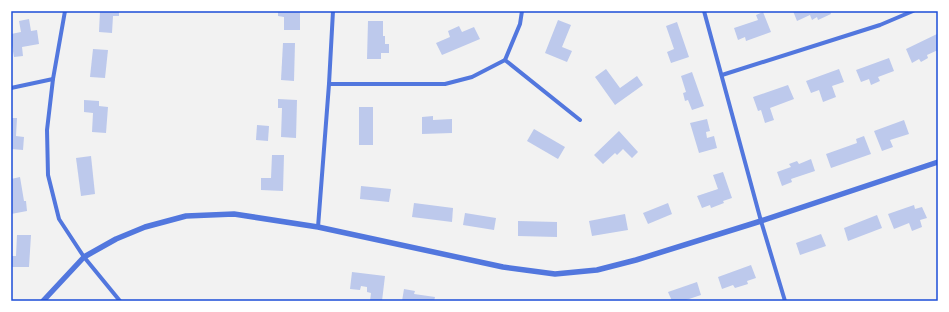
<svg xmlns="http://www.w3.org/2000/svg" width="949" height="312" font-family="Barlow,sans-serif">
  <style>
    .building { fill: #bdc9ec }
    .lines { fill: none; stroke-linecap: round; stroke-linejoin: round }
    .minor { stroke: #5277de; stroke-width: 4 }
    .tertiary { stroke: #5277de; stroke-width: 5.5 }
    .neatline { fill: none; stroke: #1d4ed8; stroke-width: 1.5 }
  </style>
  <rect width="100%" height="100%" fill="#f2f2f2"/>
  <g class="building">
    <path d="M 100,11 L 119,12 L 119,16 L 113,16 L 112,33 L 99,32 Z"/>
    <path d="M 278,11 L 300,11 L 300,30 L 284,30 L 284,17 L 278,16 Z"/>
    <path d="M 793,11 L 803,11 L 803,12 L 806,11 L 830,11 L 831,14 L 818,20 L 817,17 L 812,20 L 810,15 L 797,21 Z"/>
    <path d="M 763,12 L 771,32 L 746,41 L 745,37 L 738,40 L 734,28 L 758,20 L 756,15 Z"/>
    <path d="M 29,19 L 31,31 L 37,30 L 39,44 L 22,47 L 23,56 L 14,57 L 11,40 L 11,34 L 21,32 L 19,21 Z"/>
    <path d="M 558,20 L 571,25 L 562,47 L 572,51 L 567,62 L 545,53 Z"/>
    <path d="M 368,21 L 383,21 L 383,36 L 385,36 L 385,44 L 389,44 L 389,53 L 381,53 L 381,59 L 367,59 Z"/>
    <path d="M 677,22 L 689,57 L 671,63 L 667,52 L 674,49 L 666,26 Z"/>
    <path d="M 459,26 L 462,32 L 474,27 L 480,39 L 442,55 L 436,43 L 450,37 L 448,31 Z"/>
    <path d="M 937,34 L 938,37 L 938,50 L 927,55 L 928,58 L 921,62 L 919,59 L 912,63 L 906,49 Z"/>
    <path d="M 283,43 L 295,43 L 294,81 L 281,80 Z"/>
    <path d="M 93,49 L 108,50 L 105,78 L 90,77 Z"/>
    <path d="M 889,58 L 894,71 L 878,77 L 880,81 L 871,85 L 869,79 L 861,82 L 856,70 Z"/>
    <path d="M 606,69 L 620,88 L 637,76 L 643,85 L 615,105 L 595,77 Z"/>
    <path d="M 839,69 L 844,82 L 832,86 L 836,97 L 823,102 L 819,90 L 811,93 L 806,81 Z"/>
    <path d="M 692,72 L 704,106 L 692,110 L 688,100 L 685,101 L 683,93 L 686,92 L 681,76 Z"/>
    <path d="M 788,85 L 794,99 L 770,108 L 774,120 L 765,123 L 761,110 L 758,111 L 753,97 Z"/>
    <path d="M 278,99 L 297,100 L 296,138 L 281,137 L 282,108 L 278,108 Z"/>
    <path d="M 84,100 L 99,101 L 99,106 L 108,107 L 106,133 L 92,132 L 93,113 L 84,112 Z"/>
    <rect x="359" y="107" width="14" height="38"/>
    <path d="M 433,116 L 433,120 L 452,119 L 452,133 L 422,134 L 422,117 Z"/>
    <path d="M 11,118 L 17,118 L 16,136 L 24,137 L 23,150 L 11,149 Z"/>
    <path d="M 707,119 L 710,131 L 706,132 L 707,138 L 714,136 L 717,148 L 699,153 L 690,123 Z"/>
    <path d="M 904,120 L 909,134 L 890,140 L 893,147 L 882,151 L 874,131 Z"/>
    <path d="M 257,125 L 269,126 L 268,141 L 256,140 Z"/>
    <path d="M 534,129 L 565,147 L 558,159 L 527,141 Z"/>
    <path d="M 619,131 L 638,152 L 632,158 L 623,149 L 617,155 L 615,153 L 603,164 L 594,155 Z"/>
    <path d="M 864,136 L 871,154 L 831,168 L 826,154 L 857,143 L 856,139 Z"/>
    <path d="M 272,155 L 284,155 L 283,191 L 261,190 L 261,178 L 271,178 Z"/>
    <path d="M 91,156 L 95,194 L 81,196 L 76,158 Z"/>
    <path d="M 811,159 L 815,171 L 791,179 L 792,182 L 782,186 L 777,172 L 791,167 L 789,164 L 797,161 L 799,164 Z"/>
    <path d="M 723,172 L 732,198 L 723,201 L 724,203 L 711,208 L 710,205 L 702,208 L 697,196 L 718,189 L 713,175 Z"/>
    <path d="M 20,177 L 24,201 L 26,201 L 27,211 L 11,214 L 11,179 Z"/>
    <path d="M 361,186 L 391,189 L 389,202 L 360,199 Z"/>
    <path d="M 414,203 L 453,208 L 452,222 L 412,217 Z"/>
    <path d="M 668,203 L 672,214 L 648,224 L 643,213 Z"/>
    <path d="M 914,205 L 915,209 L 922,207 L 927,218 L 920,220 L 922,227 L 912,231 L 909,223 L 894,229 L 888,214 Z"/>
    <path d="M 465,213 L 496,218 L 494,230 L 463,225 Z"/>
    <path d="M 625,214 L 628,230 L 592,236 L 589,221 Z"/>
    <path d="M 877,215 L 882,228 L 848,241 L 844,228 Z"/>
    <path d="M 518,221 L 557,222 L 557,237 L 518,236 Z"/>
    <path d="M 821,234 L 826,246 L 800,255 L 796,243 Z"/>
    <path d="M 17,235 L 31,235 L 29,267 L 11,267 L 11,256 L 16,256 Z"/>
    <path d="M 751,265 L 756,278 L 747,281 L 748,284 L 735,288 L 733,285 L 722,289 L 718,277 Z"/>
    <path d="M 352,272 L 385,276 L 382,301 L 370,301 L 371,293 L 367,292 L 367,287 L 361,286 L 360,290 L 350,289 Z"/>
    <path d="M 697,282 L 701,295 L 683,301 L 672,301 L 668,292 Z"/>
    <path d="M 404,289 L 415,291 L 414,294 L 435,297 L 434,301 L 402,301 Z"/>
  </g>
  <g class="lines">
    <g class="minor">
      <path d="M 65,11 L 53,79 L 47,130 L 48,175 L 59,219 L 84,257 L 120,301"/>
      <path d="M 704,11 L 761,221 L 785,301"/>
      <path d="M 505,60 L 580,120"/>
      <path d="M 722,75 L 880,25 L 913,11"/>
      <path d="M 329,84 L 445,84 L 472,77 L 505,60 L 520,24 L 522,11"/>
      <path d="M 11,88 L 53,79"/>
      <path d="M 318,227 L 329,84 L 333,11"/>
    </g>
    <path class="tertiary" d="M 43,301 L 84,257 L 116,239 L 145,227 L 186,216 L 234,214 L 318,227 L 503,267 L 555,274 L 597,270 L 636,260 L 761,221 L 938,162"/>
  </g>
  <rect width="949" height="312" fill="none" stroke="#ffffff" stroke-width="24"/>
  <rect x="12" y="12" width="925" height="288" class="neatline"/>
</svg>
